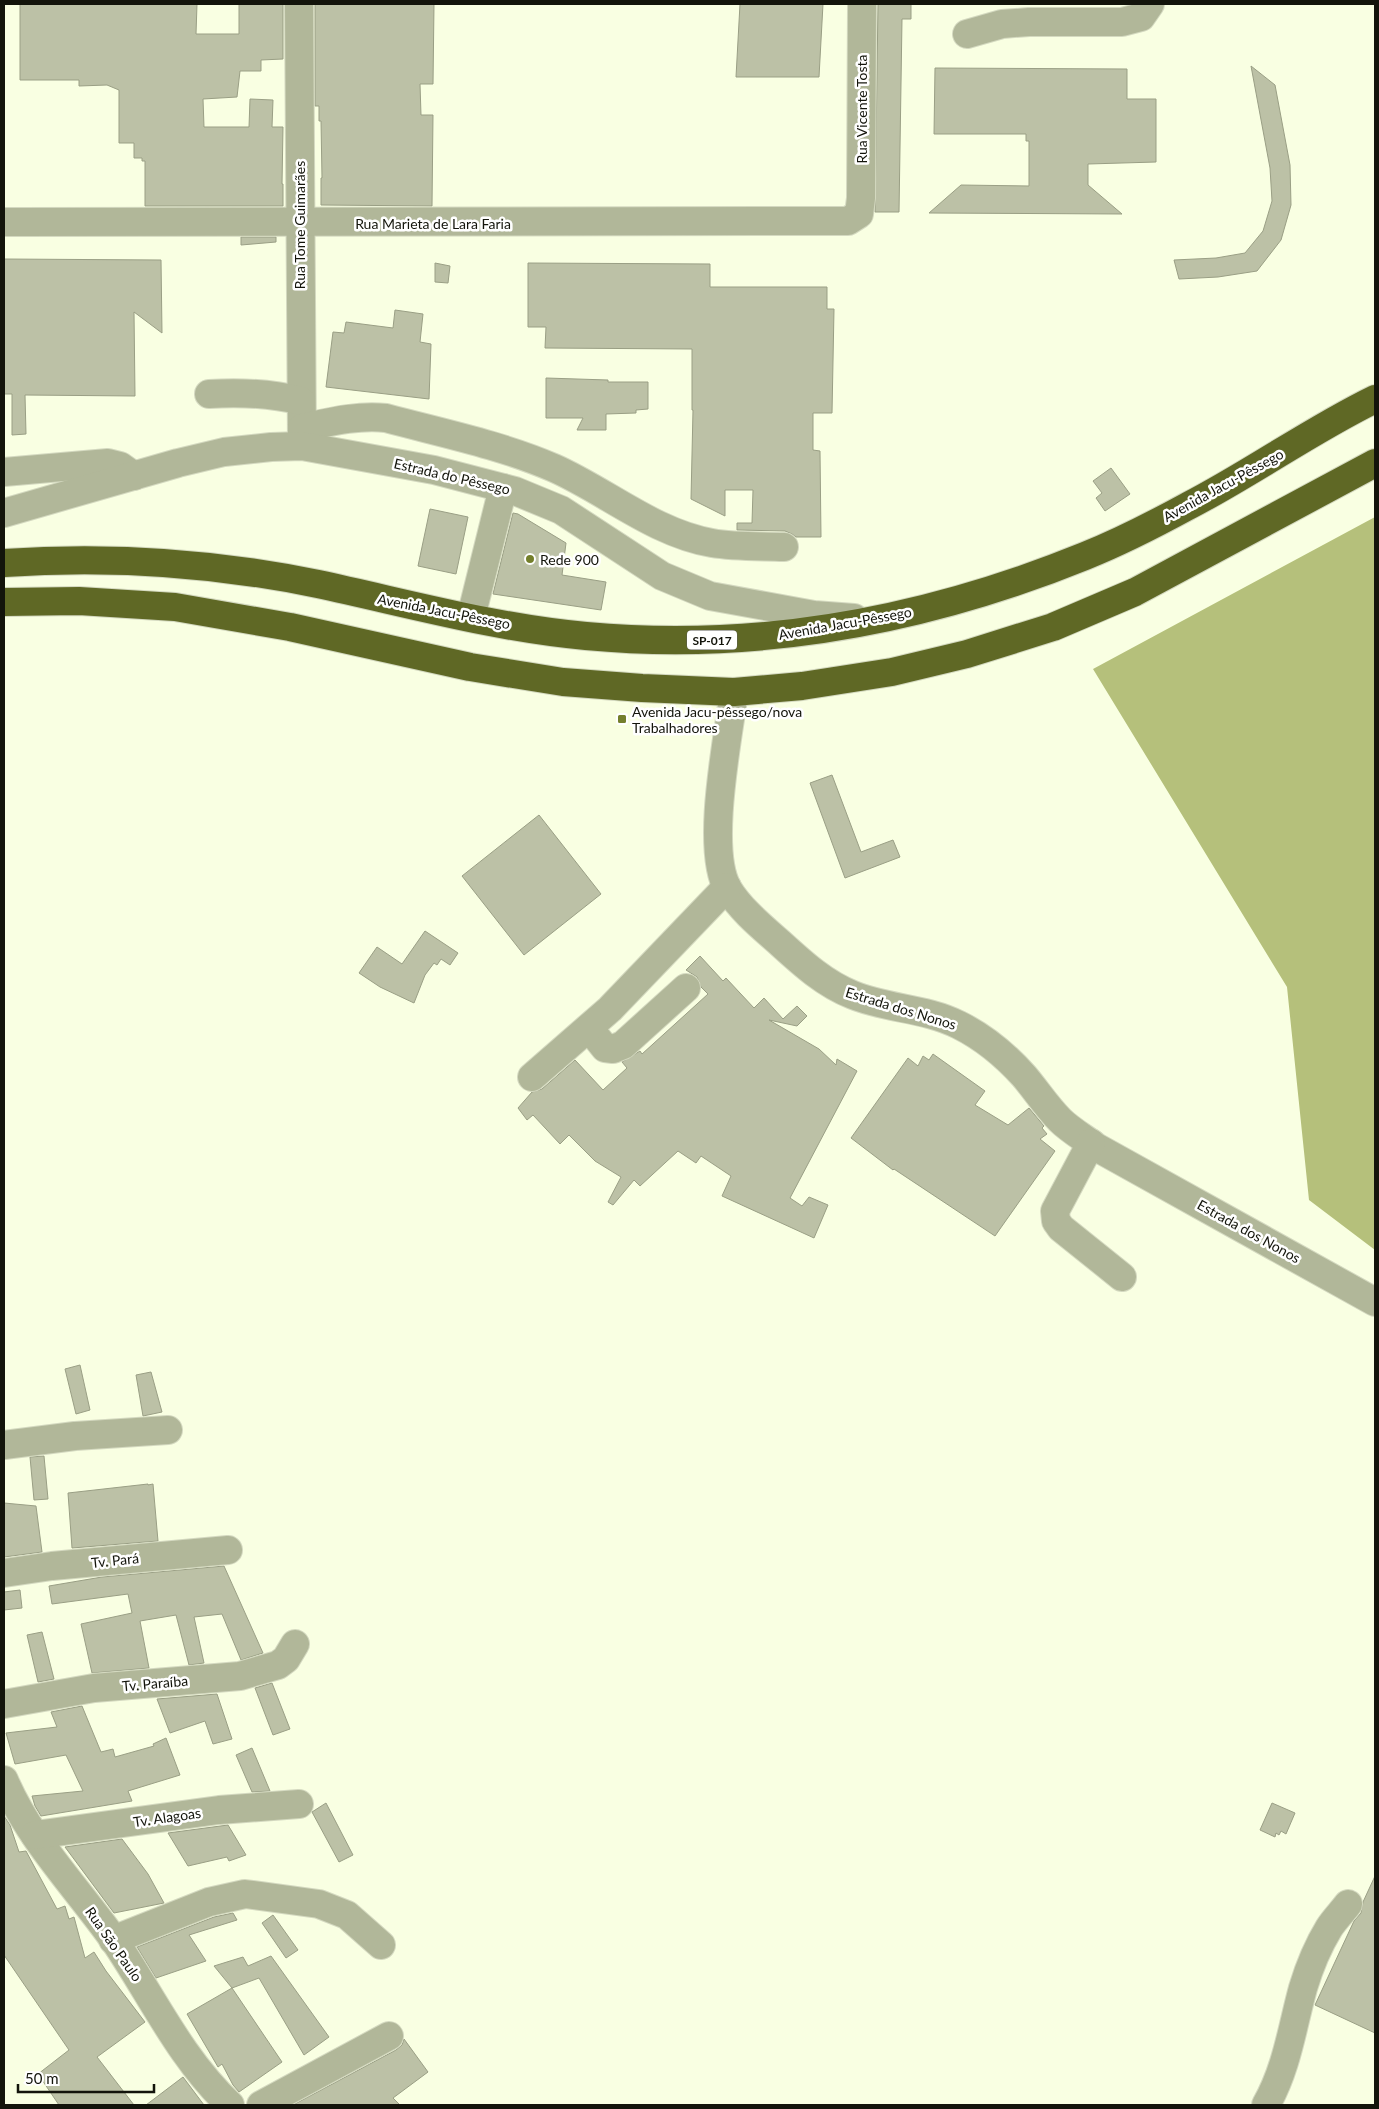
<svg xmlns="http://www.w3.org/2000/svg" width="1379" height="2109" font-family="Lato,sans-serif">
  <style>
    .forest { fill: #b5c07b }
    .building { fill: #bcc1a6; stroke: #9a9f85 }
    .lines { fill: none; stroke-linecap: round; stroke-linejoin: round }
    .minor-casing { stroke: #d4d9c0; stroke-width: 30 }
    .highway-casing { stroke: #d4d9c0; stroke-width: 30 }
    .minor { stroke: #b1b799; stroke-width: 28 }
    .highway { stroke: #5f6825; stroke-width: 28 }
    .poi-dot { fill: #747f2b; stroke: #fff; stroke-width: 2 }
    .labels { text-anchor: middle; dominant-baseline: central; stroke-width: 5; stroke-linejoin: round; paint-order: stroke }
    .shield { fill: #fff; stroke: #5a5a54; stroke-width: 1 }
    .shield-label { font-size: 12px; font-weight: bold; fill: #13140b }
    .street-label { font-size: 14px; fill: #13140b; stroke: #fff }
    .poi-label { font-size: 14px; fill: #13140b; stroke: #fff; text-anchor: start }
  </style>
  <rect width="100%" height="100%" fill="#f9ffe2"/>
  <path class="forest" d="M 1375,517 L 1375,1250 L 1309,1200 L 1287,987 L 1093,669 Z"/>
  <g class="building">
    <path d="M 20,4 L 197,4 L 196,34 L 239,34 L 239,4 L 283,4 L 283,59 L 261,60 L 261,71 L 240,71 L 237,97 L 203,99 L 204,127 L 249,127 L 250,99 L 273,100 L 272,127 L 283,127 L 282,184 L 283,184 L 283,206 L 145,206 L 145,161 L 142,161 L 142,158 L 134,158 L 134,143 L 119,143 L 119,90 L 107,85 L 79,86 L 79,80 L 20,80 Z"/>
    <path d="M 315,4 L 434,4 L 433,84 L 420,84 L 421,115 L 433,115 L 432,206 L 321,205 L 321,178 L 322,178 L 321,121 L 319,121 L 319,106 L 315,106 Z"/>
    <path d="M 740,4 L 823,4 L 819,77 L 736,77 Z"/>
    <path d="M 878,4 L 911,4 L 911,19 L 902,19 L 899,212 L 875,212 Z"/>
    <path d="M 1251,66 L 1275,85 L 1290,165 L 1291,205 L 1281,240 L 1257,271 L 1218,277 L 1179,279 L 1174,260 L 1216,258 L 1245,253 L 1263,231 L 1272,201 L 1270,168 Z"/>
    <path d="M 935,68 L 1127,69 L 1127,99 L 1156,99 L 1156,162 L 1088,164 L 1088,185 L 1122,214 L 929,213 L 961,185 L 1029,186 L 1029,141 L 1026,141 L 1026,134 L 934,134 Z"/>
    <path d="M 241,237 L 276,237 L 276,242 L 241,245 Z"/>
    <path d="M 4,259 L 161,260 L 162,333 L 134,312 L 135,396 L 25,395 L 26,434 L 12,435 L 12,394 L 4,394 Z"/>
    <path d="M 435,263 L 450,266 L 448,283 L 435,282 Z"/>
    <path d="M 528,263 L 710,264 L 710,287 L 827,287 L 827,309 L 834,309 L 832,413 L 813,413 L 813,450 L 820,451 L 821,537 L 796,537 L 792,534 L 785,531 L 737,530 L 737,523 L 752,523 L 753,490 L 725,490 L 725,516 L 691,499 L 693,410 L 692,410 L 692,349 L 545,348 L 546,327 L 528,327 Z"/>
    <path d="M 395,310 L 423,314 L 420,342 L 431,344 L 429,399 L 326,387 L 333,332 L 344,333 L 346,322 L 393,328 Z"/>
    <path d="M 546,378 L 608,380 L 608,382 L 648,382 L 648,409 L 636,410 L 636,413 L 606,414 L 606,430 L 577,430 L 583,418 L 546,418 Z"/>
    <path d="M 1111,468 L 1130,494 L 1105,511 L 1096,498 L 1102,493 L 1093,481 Z"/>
    <path d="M 430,509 L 468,517 L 456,574 L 418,566 Z"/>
    <path d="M 513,513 L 518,514 L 566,543 L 562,575 L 606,582 L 601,610 L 493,594 Z"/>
    <path d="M 832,775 L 861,852 L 893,840 L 900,857 L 845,878 L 810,783 Z"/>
    <path d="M 539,815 L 601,894 L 524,955 L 462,876 Z"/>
    <path d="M 425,931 L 458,953 L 450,965 L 441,959 L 437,965 L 434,963 L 425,975 L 414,1003 L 380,987 L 359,973 L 377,947 L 402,964 Z"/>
    <path d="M 700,956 L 723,981 L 726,978 L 754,1008 L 764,998 L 783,1019 L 797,1006 L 807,1016 L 797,1026 L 769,1020 L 819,1049 L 836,1065 L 837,1059 L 857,1071 L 790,1198 L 802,1206 L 809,1197 L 828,1205 L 814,1238 L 722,1196 L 731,1176 L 701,1156 L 696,1163 L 678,1151 L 640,1186 L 634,1180 L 613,1205 L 608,1202 L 621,1177 L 595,1161 L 569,1135 L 560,1144 L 533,1115 L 527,1120 L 518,1108 L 532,1092 L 542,1089 L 575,1060 L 603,1090 L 627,1068 L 622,1062 L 640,1051 L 642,1054 L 708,994 L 701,987 L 697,977 L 686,970 Z"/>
    <path d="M 933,1054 L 985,1091 L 975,1105 L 1008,1125 L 1029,1108 L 1044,1126 L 1042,1128 L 1047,1134 L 1040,1139 L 1055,1151 L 995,1236 L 894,1169 L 893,1170 L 851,1138 L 908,1058 L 918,1066 L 923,1056 L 929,1060 Z"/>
    <path d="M 80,1365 L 90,1410 L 76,1414 L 65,1369 Z"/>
    <path d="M 151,1372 L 162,1412 L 143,1416 L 136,1375 Z"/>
    <path d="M 44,1456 L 48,1499 L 34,1500 L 30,1457 Z"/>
    <path d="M 148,1484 L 148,1485 L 153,1484 L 158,1541 L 72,1548 L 68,1493 Z"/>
    <path d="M 4,1503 L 36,1506 L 42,1552 L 4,1557 Z"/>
    <path d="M 224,1566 L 263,1653 L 241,1660 L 222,1614 L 194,1617 L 204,1663 L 189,1665 L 176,1615 L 140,1621 L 149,1668 L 92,1673 L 81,1624 L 132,1613 L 128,1594 L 52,1604 L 49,1586 L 102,1577 Z"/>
    <path d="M 20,1590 L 22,1608 L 4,1610 L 4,1592 Z"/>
    <path d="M 42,1632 L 54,1679 L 38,1682 L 27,1635 Z"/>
    <path d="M 272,1683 L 290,1729 L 273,1735 L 255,1688 Z"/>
    <path d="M 217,1694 L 232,1739 L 213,1744 L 205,1721 L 170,1733 L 157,1699 Z"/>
    <path d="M 82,1706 L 101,1752 L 113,1749 L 115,1757 L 154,1746 L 153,1744 L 166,1738 L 180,1775 L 128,1791 L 132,1801 L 41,1816 L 35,1806 L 32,1796 L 83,1791 L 66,1755 L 15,1764 L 6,1733 L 57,1727 L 51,1712 Z"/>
    <path d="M 252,1748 L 270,1791 L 252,1792 L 236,1755 Z"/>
    <path d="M 326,1803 L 353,1855 L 339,1862 L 312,1812 Z"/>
    <path d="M 1272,1803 L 1295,1813 L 1286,1834 L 1281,1831 L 1279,1835 L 1276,1833 L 1275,1837 L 1260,1830 Z"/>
    <path d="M 4,1816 L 10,1825 L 19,1852 L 26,1851 L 57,1909 L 65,1906 L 69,1919 L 74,1917 L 85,1958 L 94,1952 L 106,1971 L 145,2022 L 97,2057 L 134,2105 L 59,2105 L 38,2074 L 69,2050 L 4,1955 Z"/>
    <path d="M 228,1825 L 246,1855 L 229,1861 L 227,1857 L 188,1866 L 168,1833 Z"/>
    <path d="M 122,1839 L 148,1874 L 164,1903 L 114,1913 L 65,1847 Z"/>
    <path d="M 1375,1876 L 1375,2033 L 1315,2005 L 1354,1921 L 1361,1913 L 1363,1902 Z"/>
    <path d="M 233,1913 L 237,1920 L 189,1935 L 206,1961 L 156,1978 L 137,1947 L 214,1917 Z"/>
    <path d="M 273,1915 L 298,1950 L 286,1958 L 262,1923 Z"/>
    <path d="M 271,1956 L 329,2037 L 304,2055 L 259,1978 L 232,1988 L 214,1966 L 243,1957 L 248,1966 Z"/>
    <path d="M 232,1988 L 282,2062 L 239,2092 L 233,2085 L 222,2064 L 218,2067 L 187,2014 Z"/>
    <path d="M 404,2039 L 428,2072 L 393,2098 L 400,2105 L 293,2105 L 396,2050 L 402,2045 Z"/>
    <path d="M 183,2077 L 204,2105 L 146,2105 Z"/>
  </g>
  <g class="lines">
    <g class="minor-casing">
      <g id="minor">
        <path d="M 299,4 L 302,446"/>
        <path d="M 967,34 L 1002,24 L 1029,22 L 1122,22 L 1141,17 L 1150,4"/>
        <path d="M 4,222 L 848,221 L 859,214 L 861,198 L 862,4"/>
        <path d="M 209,394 C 241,392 270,393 301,401"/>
        <path d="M 302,428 C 330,422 357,415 386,418 C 442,433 501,445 554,468 C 606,491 654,533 712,543 C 735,547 760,546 784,547"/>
        <path d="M 4,472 L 108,463 L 120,466 L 134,476"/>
        <path d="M 4,513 L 178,463 L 224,452 L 271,447 L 302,446 L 434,470 L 515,491 L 561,510 L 662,576 L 710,596 L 814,615 L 854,618"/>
        <path d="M 471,617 L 503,488"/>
        <path d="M 734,692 C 728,738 705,850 728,889 C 741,910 762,927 780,943 C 803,964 825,984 853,995 C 887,1009 926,1008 959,1025 C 983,1037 1006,1056 1024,1076 C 1036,1090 1046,1106 1060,1120 C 1070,1130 1084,1138 1096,1147 L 1375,1302"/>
        <path d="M 589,1028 L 605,1048 L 613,1049 L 623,1045 L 686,988"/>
        <path d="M 532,1077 L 610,1009 L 727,887"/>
        <path d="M 1091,1143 L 1055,1211 L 1056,1221 L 1061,1228 L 1122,1277"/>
        <path d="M 4,1445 L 75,1436 L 168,1430"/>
        <path d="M 4,1573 L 52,1566 L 228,1550"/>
        <path d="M 4,1704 L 94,1688 L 240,1676 L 278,1665 L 286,1659 L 295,1644"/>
        <path d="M 4,1780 C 29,1839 77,1888 114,1940 C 152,1996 180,2058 230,2105"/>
        <path d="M 35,1835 L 219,1810 L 299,1804"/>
        <path d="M 113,1940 L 209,1902 L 245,1894 L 319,1904 L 347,1915 L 381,1945"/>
        <path d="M 261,2105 L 389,2036"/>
        <path d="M 1266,2105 C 1287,2068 1292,2028 1303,1988 C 1309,1968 1318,1946 1329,1928 C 1334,1920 1342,1912 1348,1904"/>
      </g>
    </g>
    <g class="highway-casing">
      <g id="highway">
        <path d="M 4,563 C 108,556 216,563 318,584 C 407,603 496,628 586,636 C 759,652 925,621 1085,556 C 1120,542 1155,524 1188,506 C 1252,473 1311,430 1375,399"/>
        <path d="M 4,602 L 79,601 L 175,607 L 290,627 L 470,667 L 563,682 L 642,688 L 734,692 L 802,686 L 892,672 L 967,654 L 1053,627 L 1135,592 L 1375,463"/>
      </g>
    </g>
    <use href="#minor" class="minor"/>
    <use href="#highway" class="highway"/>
  </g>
  <g class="poi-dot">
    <circle cx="530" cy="559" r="5"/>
    <rect x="617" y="714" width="10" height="10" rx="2.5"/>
  </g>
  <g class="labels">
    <rect class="shield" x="687" y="630.5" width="50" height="19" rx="4"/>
    <g class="shield-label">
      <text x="712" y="640">SP-017</text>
    </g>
    <g class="street-label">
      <text transform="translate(861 109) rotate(-90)">Rua Vicente Tosta</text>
      <text x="433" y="223">Rua Marieta de Lara Faria</text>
      <text transform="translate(299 225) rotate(-90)">Rua Tome Guimarães</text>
      <text transform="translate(452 476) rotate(13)">Estrada do Pêssego</text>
      <text transform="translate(1223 485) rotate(-29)">Avenida Jacu-Pêssego</text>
      <text transform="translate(444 611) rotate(11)">Avenida Jacu-Pêssego</text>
      <text transform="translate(845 623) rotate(-10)">Avenida Jacu-Pêssego</text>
      <text transform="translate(901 1008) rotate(17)">Estrada dos Nonos</text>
      <text transform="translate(1249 1231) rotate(29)">Estrada dos Nonos</text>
      <text transform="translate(115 1560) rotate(-6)">Tv. Pará</text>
      <text transform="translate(155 1683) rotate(-5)">Tv. Paraíba</text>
      <text transform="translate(167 1817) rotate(-8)">Tv. Alagoas</text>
      <text transform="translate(114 1944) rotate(55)">Rua São Paulo</text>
    </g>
    <g class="poi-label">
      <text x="540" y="559">Rede 900</text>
      <text x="632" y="711">Avenida Jacu-pêssego/nova<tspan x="632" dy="16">Trabalhadores</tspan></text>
    </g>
  </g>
  <rect width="1379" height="2109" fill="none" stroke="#13140b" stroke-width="10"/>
  <path d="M18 2084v8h136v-8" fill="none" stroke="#13140b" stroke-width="2.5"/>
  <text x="25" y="2084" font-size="15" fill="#13140b" stroke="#ffffff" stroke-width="4" paint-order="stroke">50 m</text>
</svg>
